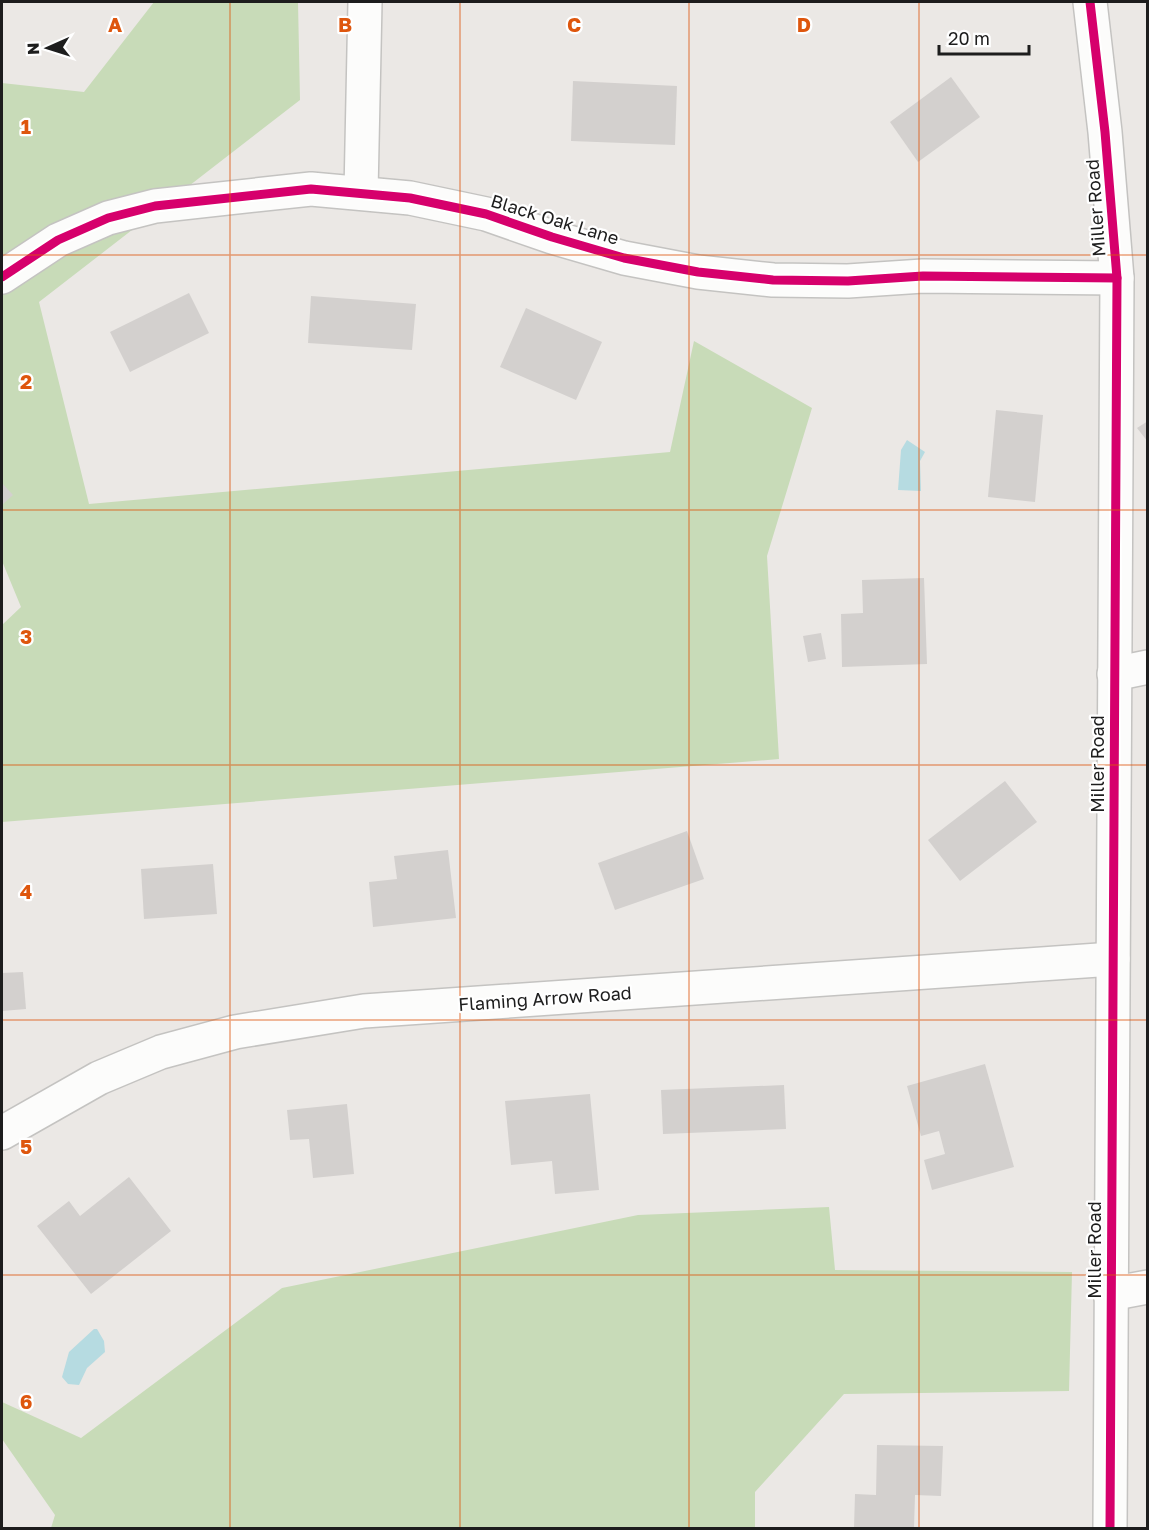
<svg xmlns="http://www.w3.org/2000/svg" width="1149" height="1530" font-family="'Golos Text',sans-serif">
  <style>
    .forest { fill: #c8dbb8 }
    .water { fill: #b6dbe1 }
    .building { fill: #d3d0ce }
    .lines { fill: none; stroke-linecap: round; stroke-linejoin: round }
    .minor-casing { stroke: #c4c3c1; stroke-width: 36 }
    .tertiary-casing { stroke: #c4c3c1; stroke-width: 36 }
    .minor { stroke: #fcfcfb; stroke-width: 33 }
    .tertiary { stroke: #fcfcfb; stroke-width: 33 }
    .cycleway-casing { stroke: #fff; stroke-width: 13 }
    .cycleway { stroke: #d6006c; stroke-width: 9 }
    .grid { fill: none; stroke: #de560d; stroke-width: 1.5; stroke-opacity: 0.55 }
    .labels { text-anchor: middle; dominant-baseline: central; stroke-width: 4.5; stroke-linejoin: round; paint-order: stroke }
    .street-label { font-size: 18px; fill: #1d1d1d; stroke: #fff }
    .grid-label { font-size: 20px; text-anchor: middle; font-weight: bold; fill: #de560d; stroke: #fff; stroke-width: 4.5; stroke-linejoin: round; paint-order: stroke }
  </style>
  <rect width="100%" height="100%" fill="#ebe8e5"/>
  <g class="forest">
    <path d="M 154,2 L 298,2 L 300,100 L 39,302 L 89,504 L 670,452 L 694,341 L 812,408 L 767,556 L 779,759 L 2,822 L 2,625 L 21,607 L 2,561 L 2,83 L 84,92 Z"/>
    <path d="M 829,1207 L 835,1270 L 1072,1272 L 1069,1391 L 844,1394 L 755,1492 L 755,1528 L 51,1528 L 55,1515 L 2,1439 L 2,1402 L 81,1438 L 282,1288 L 638,1215 Z"/>
  </g>
  <g class="water">
    <path d="M 907,440 L 925,452 L 920,461 L 921,491 L 898,490 L 901,450 Z"/>
    <path d="M 94,1329 L 97,1329 L 104,1341 L 105,1352 L 87,1368 L 79,1385 L 68,1384 L 62,1377 L 69,1352 Z"/>
  </g>
  <g class="building">
    <path d="M 951,77 L 980,117 L 918,162 L 890,122 Z"/>
    <path d="M 573,81 L 677,86 L 675,145 L 571,141 Z"/>
    <path d="M 189,293 L 209,333 L 130,372 L 110,332 Z"/>
    <path d="M 311,296 L 416,304 L 412,350 L 308,343 Z"/>
    <path d="M 526,308 L 602,342 L 576,400 L 500,367 Z"/>
    <path d="M 996,410 L 1043,415 L 1035,502 L 988,497 Z"/>
    <path d="M 1148,421 L 1148,442 L 1137,428 Z"/>
    <path d="M 2,483 L 13,495 L 2,505 Z"/>
    <path d="M 924,578 L 927,664 L 842,667 L 841,614 L 863,613 L 862,580 Z"/>
    <path d="M 821,633 L 826,659 L 808,662 L 803,636 Z"/>
    <path d="M 1005,781 L 1037,822 L 960,881 L 928,840 Z"/>
    <path d="M 687,831 L 704,879 L 615,910 L 598,863 Z"/>
    <path d="M 448,850 L 456,918 L 373,927 L 369,882 L 397,879 L 394,856 Z"/>
    <path d="M 213,864 L 217,914 L 144,919 L 141,869 Z"/>
    <path d="M 23,972 L 26,1009 L 2,1011 L 2,973 Z"/>
    <path d="M 985,1064 L 1014,1167 L 932,1190 L 924,1160 L 945,1154 L 939,1131 L 921,1136 L 907,1086 Z"/>
    <path d="M 784,1085 L 786,1129 L 663,1134 L 661,1090 Z"/>
    <path d="M 590,1094 L 599,1190 L 555,1194 L 552,1161 L 511,1165 L 505,1101 Z"/>
    <path d="M 347,1104 L 354,1174 L 313,1178 L 309,1139 L 290,1140 L 287,1110 Z"/>
    <path d="M 129,1177 L 171,1231 L 91,1294 L 37,1226 L 69,1201 L 80,1216 Z"/>
    <path d="M 877,1445 L 943,1446 L 941,1496 L 915,1495 L 914,1528 L 854,1528 L 855,1494 L 876,1495 Z"/>
  </g>
  <g class="lines">
    <g class="minor-casing">
      <g id="minor">
        <path d="M 361,192 L 365,2"/>
        <path d="M 2,277 L 58,240 L 108,218 L 155,206 L 311,189 L 410,198 L 486,214 L 552,237 L 624,258 L 698,272 L 773,280 L 848,281 L 923,276 L 1117,278"/>
        <path d="M 1114,674 L 1148,667"/>
        <path d="M 2,1133 L 99,1078 L 161,1052 L 235,1032 L 364,1011 L 1113,959"/>
        <path d="M 1110,1294 L 1148,1287"/>
      </g>
    </g>
    <g class="tertiary-casing">
      <path id="tertiary" d="M 1090,2 L 1105,132 L 1117,278 L 1110,1528"/>
    </g>
    <use href="#minor" class="minor"/>
    <use href="#tertiary" class="tertiary"/>
    <g class="cycleway-casing">
      <g id="cycleway">
        <path d="M 1090,2 L 1105,132 L 1117,278 L 1110,1528"/>
        <path d="M 2,277 L 58,240 L 108,218 L 155,206 L 311,189 L 410,198 L 486,214 L 552,237 L 624,258 L 698,272 L 773,280 L 848,281 L 923,276 L 1117,278"/>
      </g>
    </g>
    <use href="#cycleway" class="cycleway"/>
  </g>
  <path class="grid" d="M 230,2 L 230,1528M 460,2 L 460,1528M 689,2 L 689,1528M 919,2 L 919,1528M 2,255 L 1148,255M 2,510 L 1148,510M 2,765 L 1148,765M 2,1020 L 1148,1020M 2,1275 L 1148,1275"/>
  <g class="labels">
    <g class="street-label">
      <text transform="translate(1095 208) rotate(-94)">Miller Road</text>
      <text transform="translate(555 219) rotate(17)">Black Oak Lane</text>
      <text transform="translate(1097 764) rotate(-90)">Miller Road</text>
      <text transform="translate(545 998) rotate(-4)">Flaming Arrow Road</text>
      <text transform="translate(1094 1250) rotate(-90)">Miller Road</text>
    </g>
  </g>
  <g class="grid-label">
    <text x="115" y="32">A</text>
    <text x="345" y="32">B</text>
    <text x="574" y="32">C</text>
    <text x="804" y="32">D</text>
    <text x="26" y="134">1</text>
    <text x="26" y="389">2</text>
    <text x="26" y="644">3</text>
    <text x="26" y="899">4</text>
    <text x="26" y="1154">5</text>
    <text x="26" y="1409">6</text>
  </g>
  <rect width="1149" height="1530" fill="none" stroke="#1d1d1d" stroke-width="6"/>
  <g transform="translate(48 48) rotate(267)" stroke="#ffffff" stroke-width="4.5" paint-order="stroke">
  <path d="M0-4.5L10 22L0 15L-10 22Z" fill="#1d1d1d"/>
  <text y="-9" font-size="16" font-weight="bold" text-anchor="middle" fill="#1d1d1d">N</text>
  </g>
  <path d="M939 45v9h90v-9" fill="none" stroke="#1d1d1d" stroke-width="3"/>
  <text x="948" y="45" font-size="18" fill="#1d1d1d" stroke="#ffffff" stroke-width="4.5" paint-order="stroke">20 m</text>
</svg>
